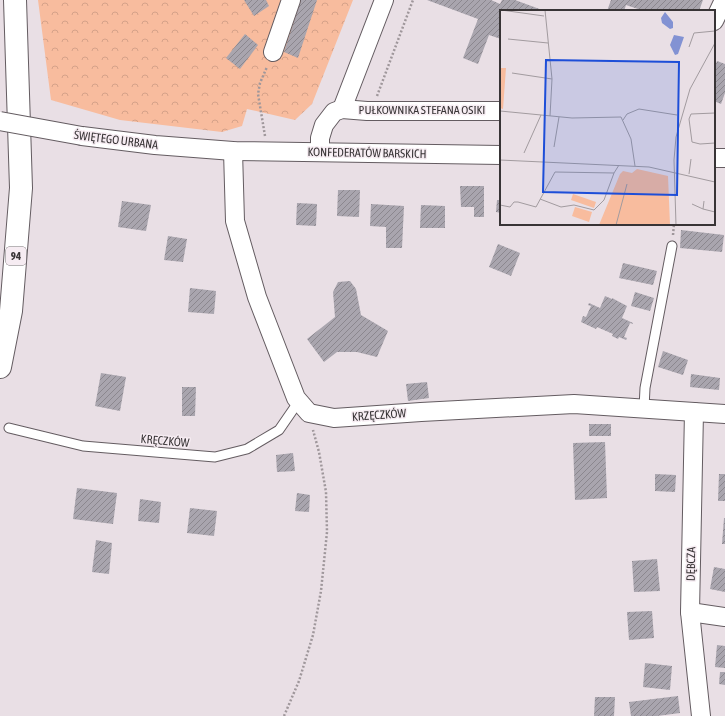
<svg xmlns="http://www.w3.org/2000/svg" width="725" height="716" font-family="'Asap Condensed',sans-serif">
  <style>
    .forest { fill: url(#forest-crowns) }
    .building { fill: url(#building-hatch) }
    .lines { fill: none; stroke-linecap: round; stroke-linejoin: round }
    .service-casing { stroke: #645c61; stroke-width: 11 }
    .minor-casing { stroke: #645c61; stroke-width: 20 }
    .primary-casing { stroke: #645c61; stroke-width: 24 }
    .path { stroke: #9f979b; stroke-width: 2.5; stroke-dasharray: 2 2; stroke-linecap: butt }
    .service { stroke: #fff; stroke-width: 9 }
    .minor { stroke: #fff; stroke-width: 18 }
    .primary { stroke: #fff; stroke-width: 22 }
    .minor-bridge-casing { stroke: #645c61; stroke-width: 20; stroke-linecap: butt }
    .minor-bridge { stroke: #fff; stroke-width: 18 }
    .labels { text-anchor: middle; dominant-baseline: central; stroke-width: 3; stroke-linejoin: round; paint-order: stroke }
    .shield { fill: #f6ecf2; stroke: #716b6e; stroke-width: 1 }
    .shield-label { font-size: 11px; font-weight: bold; fill: #383436 }
    .street-label { font-size: 12px; fill: #383436; stroke: #f6ecf2 }
    .inset-road { fill: none; stroke: #a29b9f; stroke-width: 1 }
    .view { fill: #1d4ed8; fill-opacity: 0.15; stroke: #1d4ed8; stroke-width: 2 }
    .inset-edge { fill: none; stroke: #383436; stroke-width: 2 }
  </style>
  <defs>
    <pattern id="forest-crowns" width="20" height="18" patternUnits="userSpaceOnUse"><rect width="20" height="18" fill="#f8bc9e"/><path d="M2 6a3 3 0 1 1 6 0M12 15a3 3 0 1 1 6 0" fill="none" stroke="#d5a289"/></pattern>
    <pattern id="building-hatch" width="6" height="6" patternUnits="userSpaceOnUse"><rect width="6" height="6" fill="#a9a5ae"/><path d="M-1 1l2-2M0 6l6-6M5 7l2-2" fill="none" stroke="#8b878e"/></pattern>
  </defs>
  <rect width="100%" height="100%" fill="#e9dfe5"/>
  <path class="forest" d="M 38,0 L 353,0 L 312,104 L 295,120 L 247,109 L 242,126 L 222,132 L 120,120 L 51,100 Z"/>
  <g class="building">
    <path d="M 244,0 L 266,0 L 269,6 L 254,16 Z"/>
    <path d="M 301,0 L 317,0 L 298,58 L 284,52 Z"/>
    <path d="M 427,0 L 491,0 L 500,4 L 502,0 L 515,0 L 545,11 L 501,11 L 501,39 L 489,35 L 478,64 L 463,58 L 478,19 Z"/>
    <path d="M 611,0 L 703,0 L 699,11 L 644,11 L 626,5 L 624,11 L 607,11 Z"/>
    <path d="M 245,34 L 258,45 L 240,69 L 226,58 Z"/>
    <path d="M 717,61 L 725,64 L 725,93 L 721,104 L 714,101 L 714,69 Z"/>
    <path d="M 460,186 L 484,186 L 484,217 L 474,217 L 474,207 L 461,207 Z"/>
    <path d="M 338,190 L 360,190 L 359,217 L 337,216 Z"/>
    <path d="M 497,200 L 501,200 L 501,213 L 496,212 Z"/>
    <path d="M 122,201 L 151,205 L 146,231 L 118,227 Z"/>
    <path d="M 297,203 L 317,204 L 316,226 L 296,225 Z"/>
    <path d="M 371,204 L 404,206 L 402,248 L 386,248 L 386,227 L 370,226 Z"/>
    <path d="M 421,205 L 445,206 L 445,228 L 420,228 Z"/>
    <path d="M 681,230 L 724,235 L 722,252 L 680,248 Z"/>
    <path d="M 168,236 L 187,239 L 183,262 L 164,260 Z"/>
    <path d="M 498,244 L 520,253 L 511,276 L 489,267 Z"/>
    <path d="M 623,263 L 657,271 L 653,285 L 619,278 Z"/>
    <path d="M 350,281 L 356,289 L 361,315 L 388,331 L 377,357 L 357,352 L 337,352 L 324,362 L 307,339 L 335,317 L 333,292 L 338,282 Z"/>
    <path d="M 190,288 L 216,291 L 214,314 L 188,312 Z"/>
    <path d="M 635,292 L 654,298 L 650,311 L 631,306 Z"/>
    <path d="M 605,296 L 612,299 L 612,298 L 627,306 L 622,318 L 633,323 L 633,324 L 630,323 L 624,337 L 627,338 L 626,340 L 619,337 L 618,339 L 612,336 L 613,334 L 597,327 L 596,329 L 581,322 L 583,316 L 586,317 L 591,306 L 588,305 L 589,303 L 600,308 Z"/>
    <path d="M 663,351 L 688,360 L 683,375 L 658,367 Z"/>
    <path d="M 101,373 L 126,377 L 120,411 L 95,406 Z"/>
    <path d="M 691,374 L 720,378 L 719,390 L 690,387 Z"/>
    <path d="M 427,382 L 429,398 L 408,401 L 406,384 Z"/>
    <path d="M 182,387 L 196,387 L 195,416 L 182,416 Z"/>
    <rect x="589" y="424" width="22" height="12"/>
    <path d="M 605,442 L 607,498 L 575,500 L 573,443 Z"/>
    <path d="M 293,453 L 295,471 L 277,472 L 276,455 Z"/>
    <path d="M 655,474 L 676,475 L 675,492 L 655,491 Z"/>
    <path d="M 719,474 L 725,474 L 725,501 L 718,501 Z"/>
    <path d="M 77,488 L 117,493 L 113,524 L 73,519 Z"/>
    <path d="M 297,493 L 310,495 L 309,512 L 295,511 Z"/>
    <path d="M 140,499 L 161,502 L 159,523 L 138,521 Z"/>
    <path d="M 190,508 L 217,511 L 214,536 L 187,533 Z"/>
    <path d="M 724,518 L 725,518 L 725,544 L 722,544 Z"/>
    <path d="M 96,540 L 112,543 L 109,574 L 92,572 Z"/>
    <path d="M 657,559 L 660,591 L 634,592 L 632,561 Z"/>
    <path d="M 714,567 L 725,569 L 725,592 L 710,589 Z"/>
    <path d="M 652,611 L 654,638 L 629,640 L 627,612 Z"/>
    <path d="M 717,645 L 725,646 L 725,668 L 715,667 Z"/>
    <path d="M 645,663 L 672,666 L 670,690 L 643,687 Z"/>
    <path d="M 720,672 L 725,672 L 725,685 L 719,684 Z"/>
    <path d="M 678,696 L 680,713 L 657,716 L 631,716 L 629,702 Z"/>
    <path d="M 595,697 L 615,697 L 614,716 L 594,716 Z"/>
  </g>
  <g class="lines">
    <g class="service-casing">
      <g id="service">
        <path d="M 644,408 L 645,388 L 672,246"/>
        <path d="M 9,428 L 83,446 L 215,457 L 247,449 L 279,430 L 299,401"/>
      </g>
    </g>
    <g class="minor-casing">
      <g id="minor">
        <path d="M 714,21 L 724,0"/>
        <path d="M 273,52 L 291,0"/>
        <path d="M 342,109 L 384,0"/>
        <path d="M 82,136 L 155,145 L 233,151 L 501,155"/>
        <path d="M 233,151 L 235,221 L 257,297 L 296,398 L 309,413 L 334,418 L 421,412 L 574,404 L 725,414"/>
        <path d="M 320,152 L 320,138 L 324,125 L 334,112 L 342,109 L 367,111 L 501,111"/>
        <path d="M 714,158 L 725,158"/>
        <path d="M 694,412 L 690,612 L 701,716"/>
        <path d="M 690,612 L 725,617"/>
      </g>
    </g>
    <g class="primary-casing">
      <path id="primary" d="M 0,367 L 11,311 L 21,188 L 15,0"/>
    </g>
    <g class="path">
      <path d="M 377,96 L 413,0"/>
      <path d="M 265,136 L 258,94 L 260,83 L 267,67"/>
      <path d="M 673,235 L 674,224"/>
      <path d="M 284,716 L 299,681 L 313,635 L 321,591 L 327,532 L 326,492 L 319,452 L 313,430"/>
    </g>
    <use href="#service" class="service"/>
    <use href="#minor" class="minor"/>
    <use href="#primary" class="primary"/>
    <g class="minor-bridge-casing">
      <path id="minor-bridge" d="M 0,121 L 82,136"/>
    </g>
    <use href="#minor-bridge" class="minor-bridge"/>
  </g>
  <g class="labels">
    <rect class="shield" x="6" y="247" width="20" height="18" rx="3"/>
    <g class="shield-label">
      <text x="16" y="256">94</text>
    </g>
    <g class="street-label">
      <text x="422" y="110">PUŁKOWNIKA STEFANA OSIKI</text>
      <text transform="translate(116 140) rotate(7)">ŚWIĘTEGO URBANA</text>
      <text transform="translate(367 153) rotate(1)">KONFEDERATÓW BARSKICH</text>
      <text transform="translate(379 415) rotate(-4)">KRZĘCZKÓW</text>
      <text transform="translate(165 441) rotate(5)">KRĘCZKÓW</text>
      <text transform="translate(691 564) rotate(-89)">DĘBCZA</text>
    </g>
  </g>
  <g transform="translate(500 10)">
    <rect width="215" height="215" fill="#e9dfe5"/>
    <path d="M 137,159 L 168,166 L 170,215 L 99,215 L 120,164 L 123,161 L 132,163 Z" fill="#f8bc9e"/>
    <path d="M 0,58 L 6,58 L 3,99 L 0,98 Z" fill="#f8bc9e"/>
    <path d="M 73,184 L 96,192 L 94,198 L 71,190 ZM 75,197 L 92,202 L 89,212 L 72,206 Z" fill="#f8bc9e"/>
    <path d="M 165,2 L 173,12 L 173,18 L 170,19 L 162,13 L 161,8 ZM 174,25 L 184,27 L 178,44 L 175,45 L 170,35 Z" fill="#8292d3"/>
    <path class="inset-road" d="M 1,0 L 44,6M 45,0 L 52,69 L 50,106M 8,29 L 48,33M 189,37 L 194,23 L 215,21M 12,63 L 52,69M 0,101 L 72,108 L 121,107 L 131,129 L 135,156M 215,103 L 191,104 L 189,109 L 192,132 L 200,134 L 215,133M 123,110 L 127,104 L 139,99 L 177,105M 54,137 L 59,107M 24,143 L 41,105M 0,150 L 149,157 L 215,172M 189,164 L 191,149M 40,189 L 61,197 L 74,195 L 94,200 L 104,190 L 114,163M 192,194 L 203,199 L 204,191M 0,195 L 10,197 L 14,192 L 18,192 L 36,197 L 55,162 L 114,163 L 119,155M 203,199 L 215,202M 116,215 L 127,174M 176,215 L 174,150 L 176,127 L 190,79 L 215,33"/>
    <path class="view" d="M 46,50 L 179,52 L 177,185 L 43,182 Z"/>
    <rect width="215" height="215" class="inset-edge"/>
  </g>
</svg>
